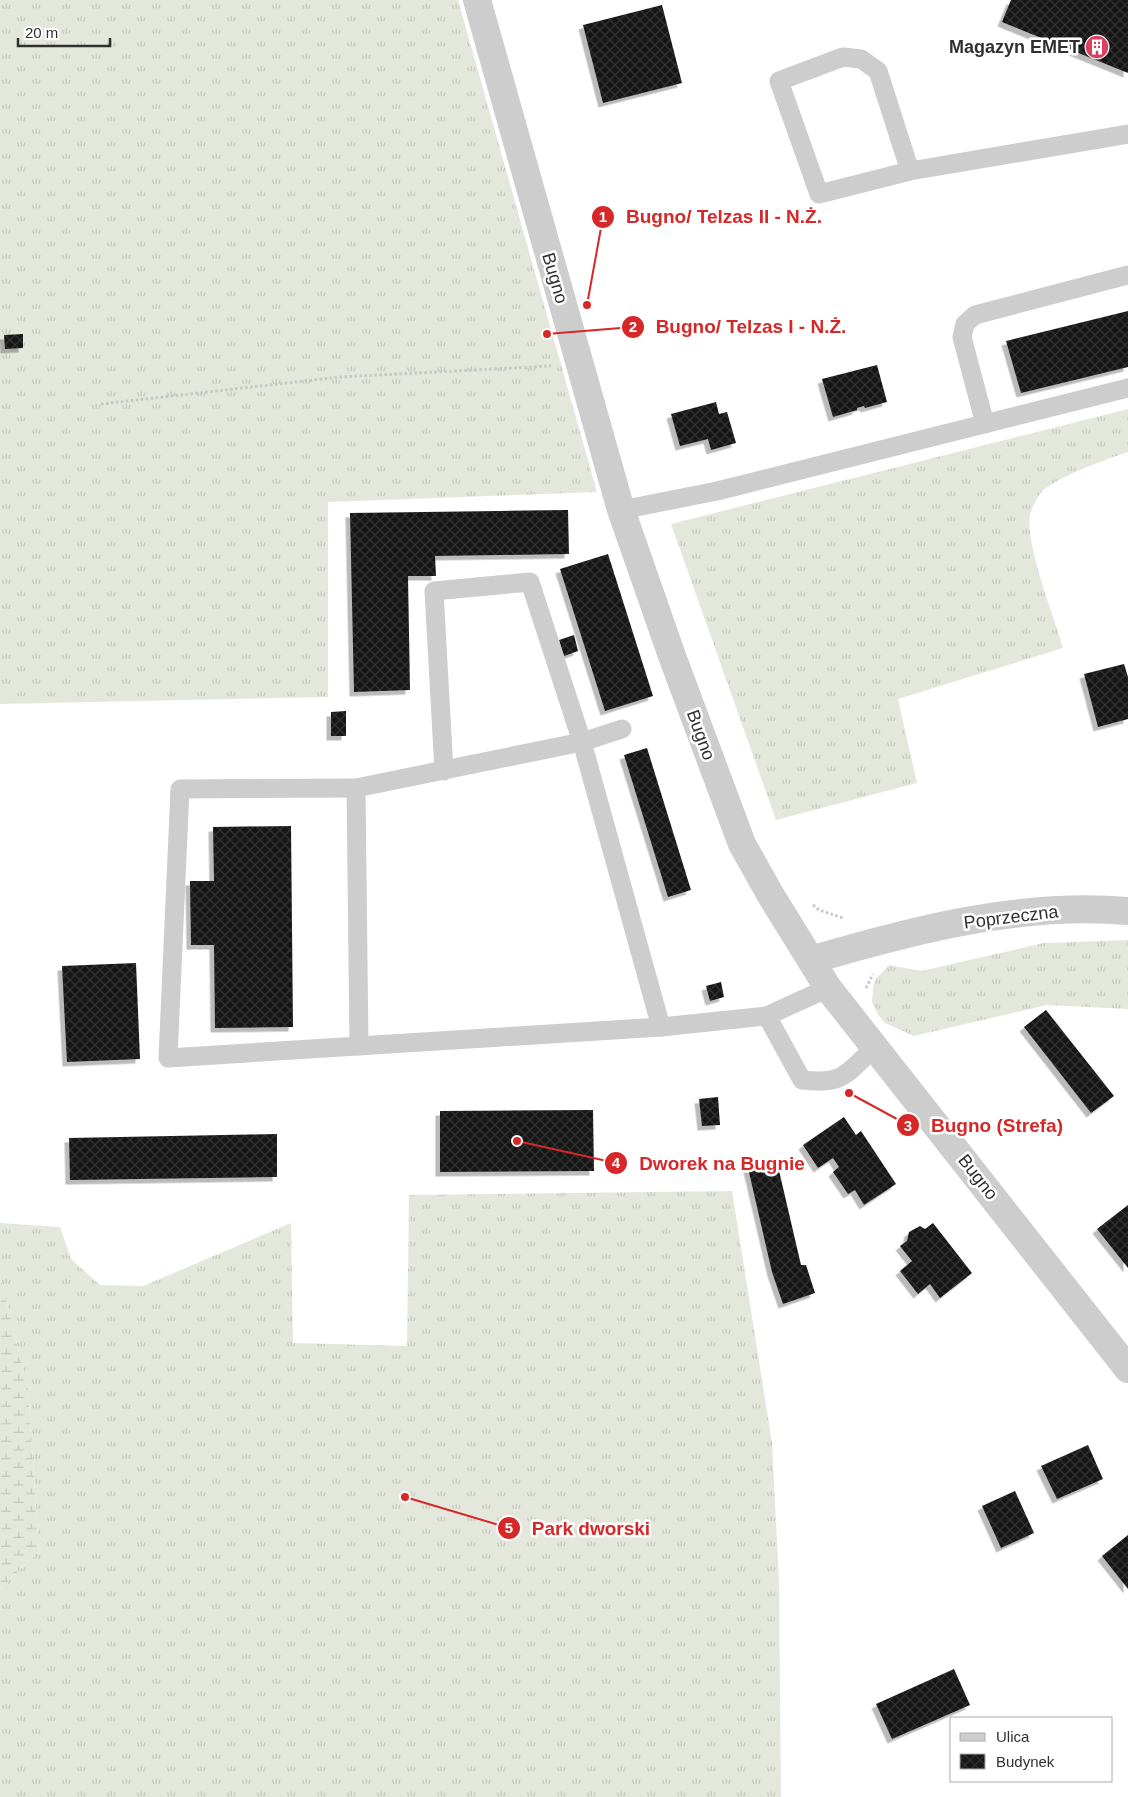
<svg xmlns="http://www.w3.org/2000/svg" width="1128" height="1797" font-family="Arial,sans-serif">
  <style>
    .grass { fill: url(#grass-tufts) }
    .wetland { fill: url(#wetland-marsh) }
    .building { fill: url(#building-cross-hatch); filter: url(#shadow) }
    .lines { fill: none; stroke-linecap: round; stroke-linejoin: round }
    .path { stroke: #c7c7c7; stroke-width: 3; stroke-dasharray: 2.5 2.5; stroke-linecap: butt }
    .service { stroke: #cdcdcd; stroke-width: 19 }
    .tertiary { stroke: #cdcdcd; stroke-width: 28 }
    .labels { text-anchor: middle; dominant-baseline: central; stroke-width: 5; stroke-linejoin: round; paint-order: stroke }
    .poi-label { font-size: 18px; font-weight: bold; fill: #303030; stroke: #fff; text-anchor: end }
    .street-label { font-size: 18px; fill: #303030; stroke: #fff }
    .leader { fill: none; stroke: #d62828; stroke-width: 2 }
    .callout-dot { fill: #d62828; stroke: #fff; stroke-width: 2 }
    .mark-label { font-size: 15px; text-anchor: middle; font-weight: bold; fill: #fff }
    .callout-label { font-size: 19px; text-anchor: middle; font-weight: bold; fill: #d62828; stroke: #fff; stroke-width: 5; stroke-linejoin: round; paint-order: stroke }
  </style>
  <defs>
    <pattern id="grass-tufts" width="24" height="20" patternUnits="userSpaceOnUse" patternTransform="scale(1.25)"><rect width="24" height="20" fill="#e4e8dc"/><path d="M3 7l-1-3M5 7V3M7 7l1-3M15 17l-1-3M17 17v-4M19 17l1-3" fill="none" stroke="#c4c7bd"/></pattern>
    <pattern id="wetland-marsh" width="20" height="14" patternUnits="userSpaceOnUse" patternTransform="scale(1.25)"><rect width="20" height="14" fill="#e4e8dc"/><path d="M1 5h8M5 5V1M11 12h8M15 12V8" fill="none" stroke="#c4c7bd"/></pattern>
    <pattern id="building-cross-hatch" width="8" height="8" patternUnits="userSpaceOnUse" patternTransform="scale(1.25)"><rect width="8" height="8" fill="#171717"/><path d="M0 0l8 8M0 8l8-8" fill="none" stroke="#303030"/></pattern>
    <filter id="shadow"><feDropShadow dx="-4.5" dy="4.5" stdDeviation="0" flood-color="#0004"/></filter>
  </defs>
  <rect width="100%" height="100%" fill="#fff"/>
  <g class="grass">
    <path d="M 0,0 L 458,0 L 597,492 L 328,502 L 328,697 L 0,704 Z"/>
    <path d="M 1128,409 L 1128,452 C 1107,459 1052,478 1039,495 C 1036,500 1031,509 1030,515 C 1025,544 1054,617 1063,648 L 898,699 L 917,783 L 776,820 L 671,524 Z"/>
    <path d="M 1128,940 L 1128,1009 L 1047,1005 L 914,1036 L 885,1023 L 878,1015 L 872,1002 L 873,987 L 876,979 L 889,965 L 921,971 L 1044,943 Z"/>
    <path d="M 732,1191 L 772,1443 L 779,1581 L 781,1797 L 0,1797 L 0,1589 L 39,1551 L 28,1389 L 0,1275 L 0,1223 L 60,1227 L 71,1259 L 100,1285 L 143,1286 L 291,1223 L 293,1343 L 407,1346 L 409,1195 Z"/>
  </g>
  <path class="wetland" d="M 0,1275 L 28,1389 L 39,1551 L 0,1589 Z"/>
  <g class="building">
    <path d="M 1011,0 L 1128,0 L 1128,73 L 1002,22 Z"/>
    <path d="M 662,5 L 682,83 L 603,103 L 583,25 Z"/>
    <path d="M 1128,311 L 1128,367 L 1021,393 L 1006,341 Z"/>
    <path d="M 23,334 L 23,348 L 5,349 L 4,335 Z"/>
    <path d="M 877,365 L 887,402 L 865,408 L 864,406 L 857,408 L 857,410 L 833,417 L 822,379 Z"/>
    <path d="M 716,402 L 719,414 L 727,412 L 736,443 L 711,450 L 708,439 L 680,446 L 671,414 Z"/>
    <path d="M 568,510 L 569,554 L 435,556 L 436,576 L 408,576 L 410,690 L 354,692 L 350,513 Z"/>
    <path d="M 608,554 L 653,696 L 605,711 L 560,569 Z"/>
    <path d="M 574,635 L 578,651 L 564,656 L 559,640 Z"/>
    <path d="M 1124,664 L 1128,677 L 1128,719 L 1098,727 L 1084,674 Z"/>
    <path d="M 346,711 L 346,736 L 331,736 L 331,712 Z"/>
    <path d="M 647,748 L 691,890 L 668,897 L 624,755 Z"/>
    <path d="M 291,826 L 293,1027 L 215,1028 L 214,945 L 191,945 L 190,881 L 214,881 L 213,827 Z"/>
    <path d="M 136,963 L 140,1059 L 67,1062 L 62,966 Z"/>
    <path d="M 721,982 L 724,997 L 710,1001 L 706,986 Z"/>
    <path d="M 1046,1010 L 1114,1096 L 1091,1113 L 1024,1027 Z"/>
    <path d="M 718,1097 L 720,1125 L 702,1126 L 699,1099 Z"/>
    <path d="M 593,1110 L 594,1171 L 440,1172 L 440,1111 Z"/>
    <path d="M 844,1117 L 856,1135 L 861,1131 L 896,1184 L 864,1205 L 855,1190 L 848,1194 L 833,1172 L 839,1167 L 833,1158 L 818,1168 L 803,1145 Z"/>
    <path d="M 277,1134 L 277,1177 L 70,1180 L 69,1138 Z"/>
    <path d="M 777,1162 L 801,1265 L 806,1265 L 815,1293 L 783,1304 L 772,1272 L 748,1168 Z"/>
    <path d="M 1128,1205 L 1128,1268 L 1097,1229 Z"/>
    <path d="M 933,1223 L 972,1273 L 940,1298 L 930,1284 L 918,1294 L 900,1271 L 912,1261 L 900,1246 L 907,1241 L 909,1232 L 920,1226 L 925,1229 Z"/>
    <path d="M 1088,1445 L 1103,1479 L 1057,1499 L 1041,1466 Z"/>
    <path d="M 1015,1491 L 1034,1533 L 1001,1548 L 982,1506 Z"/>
    <path d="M 1128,1535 L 1128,1589 L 1102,1556 Z"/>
    <path d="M 954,1669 L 970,1705 L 892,1739 L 876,1704 Z"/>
  </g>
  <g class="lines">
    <g class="path">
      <path d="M 101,404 L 340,377 L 551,366"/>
      <path d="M 813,905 L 819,910 L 843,918"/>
      <path d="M 866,988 L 873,974"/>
    </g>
    <g class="service">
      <path d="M 910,171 L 878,71 L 861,59 L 843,57 L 779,81 L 819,194 L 910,171 L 1128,134"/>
      <path d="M 985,424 L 962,337 L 965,324 L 975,315 L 1128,275"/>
      <path d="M 621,510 L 717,491 L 1128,388"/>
      <path d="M 444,771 L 434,591 L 530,582 L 582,742 L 661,1027"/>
      <path d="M 356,788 L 180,789 L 168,1058 L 661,1027 L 767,1016 L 828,988"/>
      <path d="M 767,1016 L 802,1080 C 844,1085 846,1074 875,1047"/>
      <path d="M 359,1046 L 356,788 L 582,742 L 622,729"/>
    </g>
    <g class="tertiary">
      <path d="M 477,0 L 621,510 L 672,656 L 742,844 L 770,894 L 828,988 L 1128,1369"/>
      <path d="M 811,960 C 913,930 1020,902 1128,911"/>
    </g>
  </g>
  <defs>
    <g id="building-disc" transform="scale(1.25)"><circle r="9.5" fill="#d64260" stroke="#fff"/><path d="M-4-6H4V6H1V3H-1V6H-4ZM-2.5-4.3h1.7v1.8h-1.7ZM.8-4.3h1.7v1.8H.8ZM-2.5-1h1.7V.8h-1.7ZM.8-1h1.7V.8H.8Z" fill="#fff"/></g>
  </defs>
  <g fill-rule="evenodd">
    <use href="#building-disc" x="1097" y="47"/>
  </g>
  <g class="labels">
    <g class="poi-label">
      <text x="1080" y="47">Magazyn EMET</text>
    </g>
    <g class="street-label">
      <text transform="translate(555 278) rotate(74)">Bugno</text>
      <text transform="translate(701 735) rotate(70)">Bugno</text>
      <text transform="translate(1011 917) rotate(-7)">Poprzeczna</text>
      <text transform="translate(978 1177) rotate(52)">Bugno</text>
    </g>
  </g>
  <path class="leader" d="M587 305L603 217M547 334L633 327M849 1093L908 1125M517 1141L616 1163M405 1497L509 1528"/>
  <g class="callout-dot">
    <circle cx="587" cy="305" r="5"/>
    <circle cx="547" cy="334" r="5"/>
    <circle cx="849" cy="1093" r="5"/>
    <circle cx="517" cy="1141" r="5"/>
    <circle cx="405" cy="1497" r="5"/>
    <circle cx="603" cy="217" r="12"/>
    <circle cx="633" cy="327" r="12"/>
    <circle cx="908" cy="1125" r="12"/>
    <circle cx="616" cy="1163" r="12"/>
    <circle cx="509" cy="1528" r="12"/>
  </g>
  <g class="mark-label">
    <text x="603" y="222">1</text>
    <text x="633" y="332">2</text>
    <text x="908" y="1131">3</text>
    <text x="616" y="1168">4</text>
    <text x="509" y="1533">5</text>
  </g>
  <g class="callout-label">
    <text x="724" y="223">Bugno/ Telzas II - N.Ż.</text>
    <text x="751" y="333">Bugno/ Telzas I - N.Ż.</text>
    <text x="997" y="1132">Bugno (Strefa)</text>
    <text x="722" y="1170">Dworek na Bugnie</text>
    <text x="591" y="1535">Park dworski</text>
  </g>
  <rect x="950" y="1717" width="162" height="65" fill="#ffffff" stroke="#acacac"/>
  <rect x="960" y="1733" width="25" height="8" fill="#cdcdcd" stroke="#acacac"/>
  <text x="996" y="1742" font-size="15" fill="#303030">Ulica</text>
  <rect x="960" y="1754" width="25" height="15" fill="url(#building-cross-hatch)" stroke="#acacac"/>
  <text x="996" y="1767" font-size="15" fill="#303030">Budynek</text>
  <path d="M18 38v8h92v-8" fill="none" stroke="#303030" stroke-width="2.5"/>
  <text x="25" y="38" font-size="15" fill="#303030" stroke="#ffffff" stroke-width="4" paint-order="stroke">20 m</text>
</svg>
